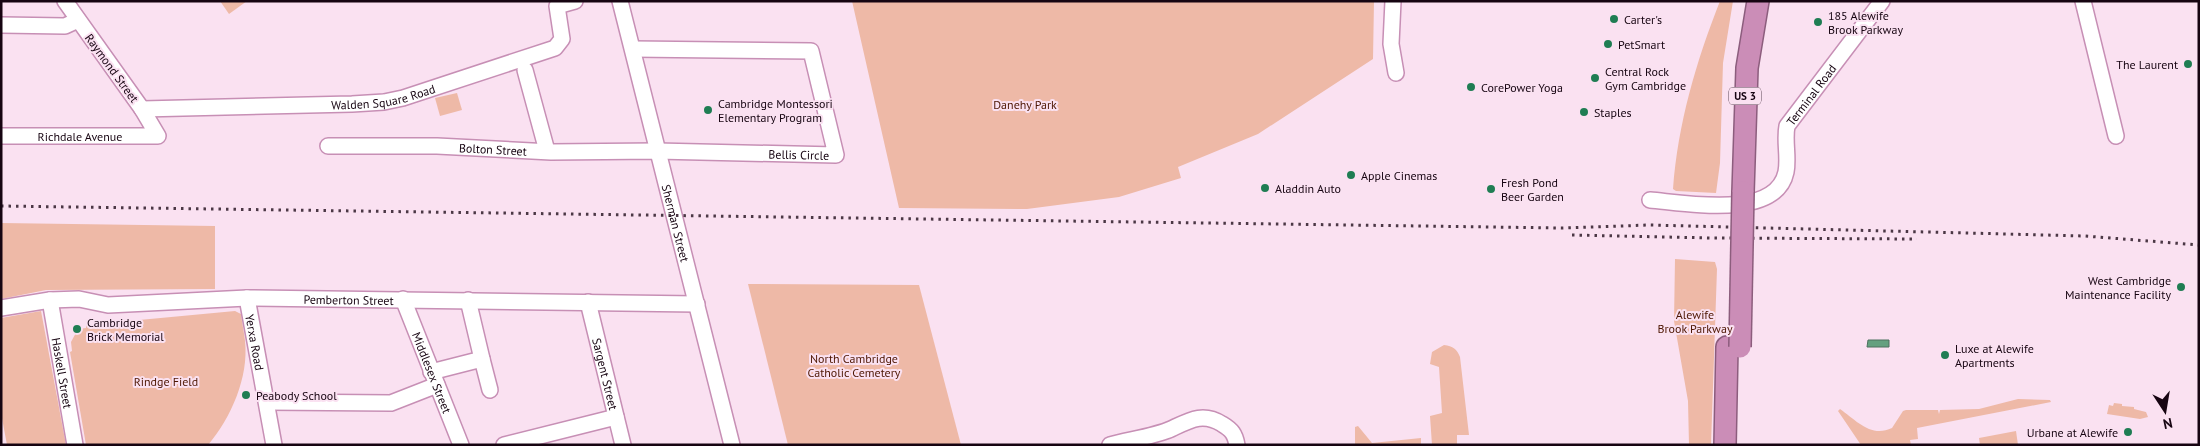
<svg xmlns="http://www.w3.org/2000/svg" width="2200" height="446" font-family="'PT Sans',sans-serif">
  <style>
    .green { fill: #eeb9a7 }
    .water { fill: #64a07f; stroke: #4d715e }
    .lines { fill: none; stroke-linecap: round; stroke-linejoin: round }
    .minor-casing { stroke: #c78fb5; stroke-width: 18 }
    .highway-casing { stroke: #8c5d7d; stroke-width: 24 }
    .minor { stroke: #fff; stroke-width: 15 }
    .highway { stroke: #cb8db7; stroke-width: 21 }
    .rail { stroke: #4b3745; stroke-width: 3; stroke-dasharray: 2.5 5; stroke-linecap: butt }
    .highway-bridge-casing { stroke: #8c5d7d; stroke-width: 24; stroke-linecap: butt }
    .highway-bridge { stroke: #cb8db7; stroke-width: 21 }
    .poi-dot { fill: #1f7d53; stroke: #fae1f1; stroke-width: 2 }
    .labels { text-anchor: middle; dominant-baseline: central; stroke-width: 4; stroke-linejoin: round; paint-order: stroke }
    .shield { fill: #fae1f1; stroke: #5a4654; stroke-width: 1 }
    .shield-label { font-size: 11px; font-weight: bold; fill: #160411 }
    .poi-label { font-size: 12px; fill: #160411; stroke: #fae1f1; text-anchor: start }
    .street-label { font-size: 12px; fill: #160411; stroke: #fae1f1 }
    .park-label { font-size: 12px; fill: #4d1602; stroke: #fae1f1 }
  </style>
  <rect width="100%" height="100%" fill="#fae1f1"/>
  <g class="green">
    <path d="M 220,1 L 247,1 L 229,14 Z"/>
    <path d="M 852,1 L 1374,1 L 1373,59 L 1258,134 L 1178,167 L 1181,178 L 1119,197 L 1027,209 L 899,208 Z"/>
    <path d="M 1720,1 L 1733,1 L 1723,63 L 1720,163 L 1716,193 L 1676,191 L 1673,189 C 1678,123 1696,62 1720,1 Z"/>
    <path d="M 457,93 L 462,110 L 440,116 L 435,98 Z"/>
    <path d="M 1,223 L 215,226 L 215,289 L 46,290 L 1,299 Z"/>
    <path d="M 1675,259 L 1715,262 L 1717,269 L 1711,445 L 1689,445 L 1688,401 L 1674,321 Z"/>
    <path d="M 748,284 L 919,285 L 961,445 L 788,445 Z"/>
    <path d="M 41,311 L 66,445 L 7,445 L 1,413 L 1,318 Z"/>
    <path d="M 235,311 L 241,314 C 242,323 244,332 245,341 C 249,377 231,418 208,445 L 86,445 L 70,352 L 72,351 L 71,342 L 78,329 L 86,328 L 86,325 Z"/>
    <path d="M 1444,345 C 1453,346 1457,349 1460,357 L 1469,435 L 1457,435 L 1457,445 L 1432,445 L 1430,416 L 1442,413 L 1439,367 L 1430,364 L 1432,352 Z"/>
    <path d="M 2018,399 L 2050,400 L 2051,402 L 1917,428 L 1918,439 L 1910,440 L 1911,445 L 1861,445 L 1838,411 L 1840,409 C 1857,421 1871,438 1892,428 L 1903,411 L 1906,410 L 1938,410 L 1939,414 L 1940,410 L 1979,409 Z"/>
    <path d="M 2114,403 L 2122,404 L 2122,406 L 2134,407 L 2134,409 L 2146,412 L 2148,417 L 2140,419 L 2107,414 L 2109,405 L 2113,406 Z"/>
    <path d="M 1358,426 L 1372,443 L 1421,438 L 1421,445 L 1355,445 L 1355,427 Z"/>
    <path d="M 2016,431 L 2018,445 L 1980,445 L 1979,438 Z"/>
  </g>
  <path class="water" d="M 1868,340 L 1889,340 L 1889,347 L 1867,347 Z"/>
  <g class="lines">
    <g class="minor-casing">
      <g id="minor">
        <path id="s1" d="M 620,1 L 732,445"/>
        <path d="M 1393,1 L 1391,44 L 1396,73"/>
        <path d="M 2083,1 L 2116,136"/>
        <path d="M 1,25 L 65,26 L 78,20"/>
        <path d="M 525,70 L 547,151"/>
        <path id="s2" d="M 142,109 L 352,104 L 384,102 L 403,98 L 555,48 L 562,39 L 557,6 L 575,1"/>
        <path id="s3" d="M 1,136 L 158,136 L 142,109 L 65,1"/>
        <path id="s4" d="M 328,146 L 437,146 L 551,152 L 657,151 L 836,155 L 811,51 L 633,49"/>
        <path id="s5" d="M 1650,200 C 1686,203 1776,220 1786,172 C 1789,157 1784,141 1787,126 L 1882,1"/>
        <path id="s6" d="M 247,298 L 274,445"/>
        <path id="s7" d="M 403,299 L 461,445"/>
        <path id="s8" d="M 50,300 L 75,445"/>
        <path id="s9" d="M 588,302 L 623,445"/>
        <path id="s10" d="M 1,308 L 50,300 L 79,299 L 108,305 L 247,298 L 697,304"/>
        <path d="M 482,359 L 490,390"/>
        <path d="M 431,372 L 482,359 L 468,300"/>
        <path d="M 267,402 L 391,403 L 437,385"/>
        <path d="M 504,445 L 616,417"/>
        <path d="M 1110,445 C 1128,440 1156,436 1171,429 C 1190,420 1203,412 1222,424 C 1232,430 1235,434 1237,445"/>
      </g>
    </g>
    <g class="highway-casing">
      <g id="highway">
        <path d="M 1743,192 L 1747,68 L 1758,1"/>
        <path d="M 1725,445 L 1727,347"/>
      </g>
    </g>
    <use href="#minor" class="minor"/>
    <use href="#highway" class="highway"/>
    <g class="rail">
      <path d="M 1,206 L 1562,228 L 1649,225 L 2085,236 L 2199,245"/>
      <path d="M 1572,235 L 1712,238 L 1917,239"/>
    </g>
    <g class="highway-bridge-casing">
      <path id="highway-bridge" d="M 1740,347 L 1743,192"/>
    </g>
    <use href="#highway-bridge" class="highway-bridge"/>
  </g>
  <g class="poi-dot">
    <circle cx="1614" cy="19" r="5"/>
    <circle cx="1818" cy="22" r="5"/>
    <circle cx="1608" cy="44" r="5"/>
    <circle cx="2188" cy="64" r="5"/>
    <circle cx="1595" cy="78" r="5"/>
    <circle cx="1471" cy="87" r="5"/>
    <circle cx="708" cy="110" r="5"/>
    <circle cx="1584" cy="112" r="5"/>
    <circle cx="1351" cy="175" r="5"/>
    <circle cx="1265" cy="188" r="5"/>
    <circle cx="1491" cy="189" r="5"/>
    <circle cx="2181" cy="287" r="5"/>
    <circle cx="77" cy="329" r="5"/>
    <circle cx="1945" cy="355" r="5"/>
    <circle cx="246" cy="395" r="5"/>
    <circle cx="2128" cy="432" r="5"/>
  </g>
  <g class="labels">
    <rect class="shield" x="1729" y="87.5" width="32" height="17" rx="4"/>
    <g class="shield-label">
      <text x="1745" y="96">US 3</text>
    </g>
    <g class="poi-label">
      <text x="1828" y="15">185 Alewife<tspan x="1828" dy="14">Brook Parkway</tspan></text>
      <text x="1624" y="19">Carter's</text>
      <text x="1618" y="44">PetSmart</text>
      <text x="2178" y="64" text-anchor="end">The Laurent</text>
      <text x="1605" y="71">Central Rock<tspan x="1605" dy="14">Gym Cambridge</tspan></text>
      <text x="1481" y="87">CorePower Yoga</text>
      <text x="718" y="103">Cambridge Montessori<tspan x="718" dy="14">Elementary Program</tspan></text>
      <text x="1594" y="112">Staples</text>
      <text x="1361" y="175">Apple Cinemas</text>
      <text x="1501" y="182">Fresh Pond<tspan x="1501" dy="14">Beer Garden</tspan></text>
      <text x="1275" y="188">Aladdin Auto</text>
      <text x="2171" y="280" text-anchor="end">West Cambridge<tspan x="2171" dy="14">Maintenance Facility</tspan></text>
      <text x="87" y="322">Cambridge<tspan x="87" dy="14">Brick Memorial</tspan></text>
      <text x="1955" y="348">Luxe at Alewife<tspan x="1955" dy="14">Apartments</tspan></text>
      <text x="256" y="395">Peabody School</text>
      <text x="2118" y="432" text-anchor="end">Urbane at Alewife</text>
    </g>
    <g class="street-label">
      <text transform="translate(112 68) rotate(54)">Raymond Street</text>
      <text stroke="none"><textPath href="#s5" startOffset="236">Terminal Road</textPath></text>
      <text stroke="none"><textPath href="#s2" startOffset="242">Walden Square Road</textPath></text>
      <text stroke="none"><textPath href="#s3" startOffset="79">Richdale Avenue</textPath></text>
      <text stroke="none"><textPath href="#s4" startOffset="165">Bolton Street</textPath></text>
      <text stroke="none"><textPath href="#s4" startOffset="471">Bellis Circle</textPath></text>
      <text stroke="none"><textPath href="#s1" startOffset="229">Sherman Street</textPath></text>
      <text stroke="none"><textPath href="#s10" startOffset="349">Pemberton Street</textPath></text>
      <text stroke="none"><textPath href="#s6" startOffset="45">Yerxa Road</textPath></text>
      <text stroke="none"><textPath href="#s7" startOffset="79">Middlesex Street</textPath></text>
      <text stroke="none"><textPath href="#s8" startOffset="74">Haskell Street</textPath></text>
      <text stroke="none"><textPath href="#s9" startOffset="74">Sargent Street</textPath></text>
    </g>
    <g class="park-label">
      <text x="1025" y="104">Danehy Park</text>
      <text x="1695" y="314">Alewife<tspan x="1695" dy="14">Brook Parkway</tspan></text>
      <text x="854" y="358">North Cambridge<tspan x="854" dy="14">Catholic Cemetery</tspan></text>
      <text x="166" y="381">Rindge Field</text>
    </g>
  </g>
  <rect width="2200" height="446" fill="none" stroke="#160411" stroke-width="5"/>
  <g transform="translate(2165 411) rotate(168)" stroke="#fae1f1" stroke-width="4" paint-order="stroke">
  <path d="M0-4L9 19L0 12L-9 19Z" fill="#160411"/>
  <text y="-8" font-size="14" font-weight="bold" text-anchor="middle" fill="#160411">N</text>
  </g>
</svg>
